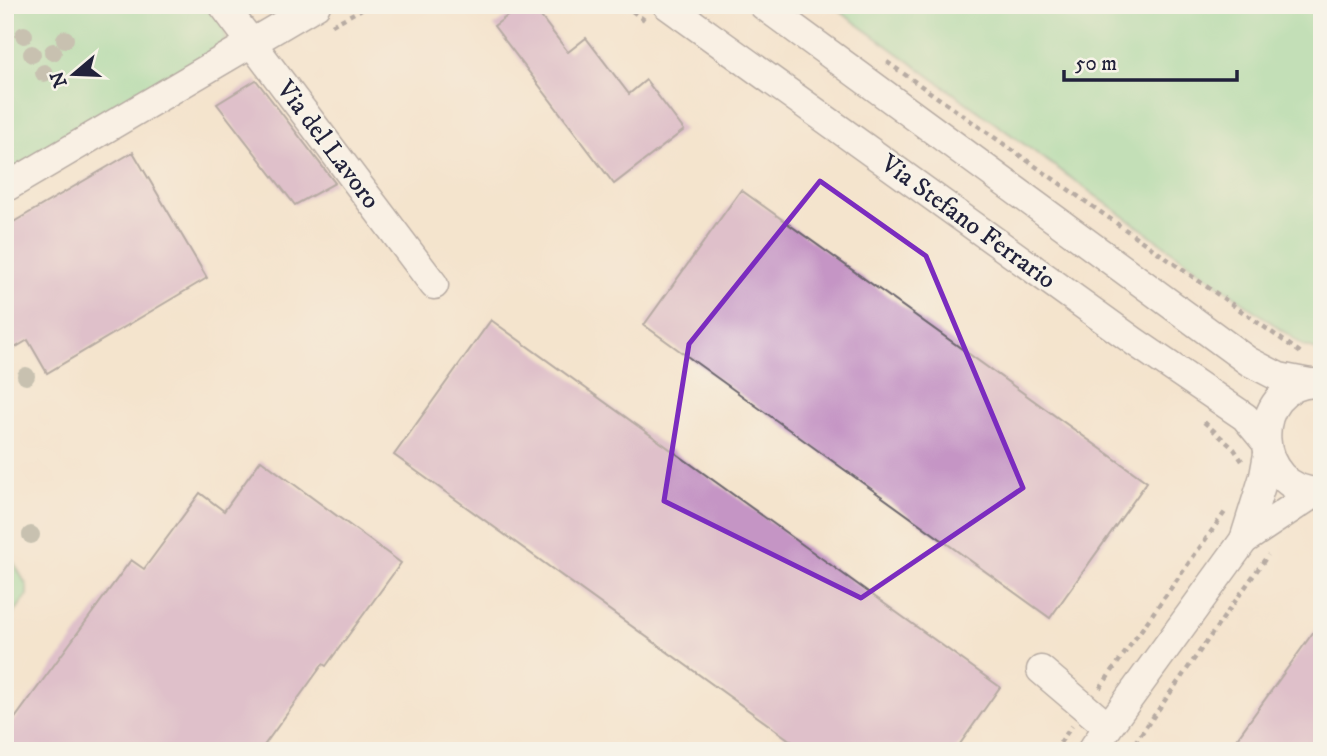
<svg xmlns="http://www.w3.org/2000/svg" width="1327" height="756" font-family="'IM FELL DW Pica',serif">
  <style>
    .green { fill: #88da9b; stroke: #557e6b; stroke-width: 2 }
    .building { fill: #c595c5 }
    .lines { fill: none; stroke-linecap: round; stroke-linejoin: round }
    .minor-casing { stroke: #6c666e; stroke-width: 31 }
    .path { stroke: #6c666e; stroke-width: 4.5; stroke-dasharray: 5 5; stroke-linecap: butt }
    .minor { stroke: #fff; stroke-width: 28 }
    .tree { fill: #92988d }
    .marked { fill: none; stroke: #7b2cbf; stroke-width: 5; stroke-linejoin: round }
    .labels { text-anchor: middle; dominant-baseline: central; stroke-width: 5; stroke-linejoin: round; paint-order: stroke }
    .street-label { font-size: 26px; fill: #22223b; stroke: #f7f3e8 }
  </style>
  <rect width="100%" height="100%" fill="#f7f3e8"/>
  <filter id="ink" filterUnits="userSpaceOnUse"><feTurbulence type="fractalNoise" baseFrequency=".0143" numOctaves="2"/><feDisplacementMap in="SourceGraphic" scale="14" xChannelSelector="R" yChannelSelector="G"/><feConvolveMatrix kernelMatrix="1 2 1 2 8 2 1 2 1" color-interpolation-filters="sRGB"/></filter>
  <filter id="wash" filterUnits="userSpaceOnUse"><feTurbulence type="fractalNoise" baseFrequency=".00686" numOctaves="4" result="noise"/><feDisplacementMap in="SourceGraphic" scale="28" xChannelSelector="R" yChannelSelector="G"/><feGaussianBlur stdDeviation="1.57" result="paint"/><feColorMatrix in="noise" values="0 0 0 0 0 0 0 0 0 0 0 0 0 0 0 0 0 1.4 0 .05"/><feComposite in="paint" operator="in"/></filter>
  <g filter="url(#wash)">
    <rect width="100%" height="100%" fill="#f4e4cd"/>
    <g class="green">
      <path d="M 5,5 L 209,5 C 218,18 231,30 223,46 L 5,176 Z"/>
      <path d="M 831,5 L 1322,5 L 1322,352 L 1304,346 Z"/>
      <path d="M 5,547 L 27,586 L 27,595 L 5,626 Z"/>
    </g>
    <g id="blocks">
      <g class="building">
        <path d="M 522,5 L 532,5 L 568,52 L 586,38 L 629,94 L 646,80 L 684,130 L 614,184 L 494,26 Z"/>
        <path d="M 256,80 L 335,183 L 295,205 L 217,104 Z"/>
        <path d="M 133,152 L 207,278 L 47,373 L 28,340 L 11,350 L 5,339 L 5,227 Z"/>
        <path d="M 741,190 L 1147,482 L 1050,618 L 644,325 Z"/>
        <path d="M 491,320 L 1000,687 L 955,751 L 805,751 L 394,455 Z"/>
        <path d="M 261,460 L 401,563 L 326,666 L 323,664 L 260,751 L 5,751 L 5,732 L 131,560 L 144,569 L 200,493 L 224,511 Z"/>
        <path d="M 1322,620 L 1322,751 L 1228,751 Z"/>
      </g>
    </g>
  </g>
  <g filter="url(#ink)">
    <use href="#blocks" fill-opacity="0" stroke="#6c666e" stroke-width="2"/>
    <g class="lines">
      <g class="minor-casing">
        <g id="minor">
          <path d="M 223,5 L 434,285"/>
          <path d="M 667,5 L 1135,342 L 1245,417 L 1265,441"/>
          <path d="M 763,5 L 1248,361 L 1279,377 L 1310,383"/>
          <path d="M 5,188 L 316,5"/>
          <path d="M 1315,383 C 1247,385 1251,493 1322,492"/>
          <path d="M 1244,540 L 1264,476 L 1268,454"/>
          <path d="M 1041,670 L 1108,727"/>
          <path d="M 1091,751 L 1244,540 L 1316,492"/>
        </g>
      </g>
      <g class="path">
        <path d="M 624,5 L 646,21"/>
        <path d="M 332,25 L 369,5"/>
        <path d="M 887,62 L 1304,355"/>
        <path d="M 1204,422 L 1234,449 L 1242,461"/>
        <path d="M 1100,688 L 1225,512"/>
        <path d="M 1054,751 L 1072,726"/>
        <path d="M 1129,751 L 1268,555"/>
      </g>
      <use href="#minor" class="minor"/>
    </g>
    <g class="tree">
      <circle cx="24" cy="35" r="9"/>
      <circle cx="65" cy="39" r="9"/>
      <circle cx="53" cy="52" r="9"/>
      <circle cx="32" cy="54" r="9"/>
      <circle cx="44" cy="73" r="9"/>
      <circle cx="26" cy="376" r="9"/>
      <circle cx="31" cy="535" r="9"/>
    </g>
  </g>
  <path d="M0 0H1327V756H0ZM 820,181 L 926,256 L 1023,488 L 861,598 L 664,501 L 689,344 Z" fill="#f4e4cd" fill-opacity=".55" fill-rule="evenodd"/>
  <path class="marked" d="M 820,181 L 926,256 L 1023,488 L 861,598 L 664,501 L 689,344 Z"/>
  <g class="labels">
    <g class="street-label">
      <text transform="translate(328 145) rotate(53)">Via del Lavoro</text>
      <text transform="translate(968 222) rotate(36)">Via Stefano Ferrario</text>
    </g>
  </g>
  <rect width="1327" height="756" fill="none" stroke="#f7f3e8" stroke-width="28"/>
  <g transform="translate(74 74) rotate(251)" stroke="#f7f3e8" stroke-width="5" paint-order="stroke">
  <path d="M0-5L12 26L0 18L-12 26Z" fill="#22223b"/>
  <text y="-10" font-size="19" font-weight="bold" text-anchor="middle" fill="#22223b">N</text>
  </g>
  <path d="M1064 70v10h173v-10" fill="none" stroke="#22223b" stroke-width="3.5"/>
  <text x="1075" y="70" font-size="21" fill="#22223b" stroke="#f7f3e8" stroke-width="5" paint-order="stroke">50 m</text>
</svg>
